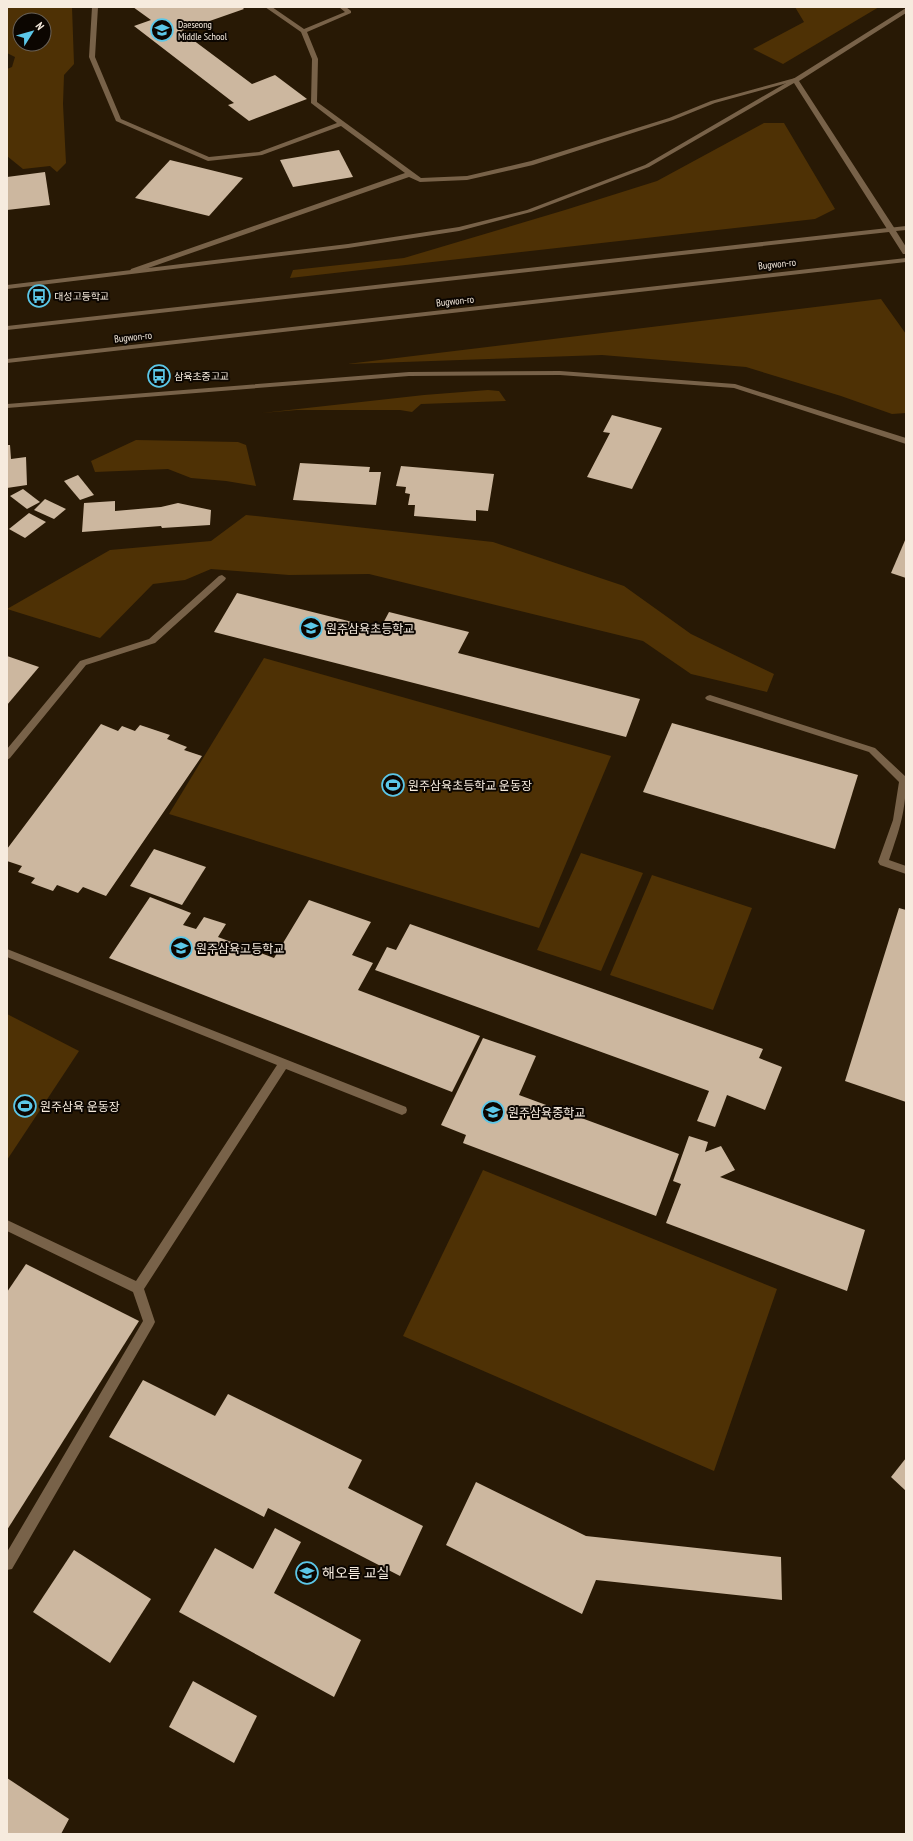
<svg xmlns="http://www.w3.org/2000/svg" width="913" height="1841" font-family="'PT Sans Narrow','Noto Sans KR',sans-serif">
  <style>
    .green { fill: #4e3105; fill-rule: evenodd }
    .building { fill: #ccb79f }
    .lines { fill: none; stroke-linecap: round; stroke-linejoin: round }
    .service { fill: #786249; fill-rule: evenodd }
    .minor { fill: #786249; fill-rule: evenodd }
    .tertiary { fill: #786249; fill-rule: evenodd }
    .labels { text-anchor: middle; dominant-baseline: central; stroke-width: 4; stroke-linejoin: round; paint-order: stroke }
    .far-poi-label { font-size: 10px; fill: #f6ebde; stroke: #0c0601; text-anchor: start }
    .far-street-label { font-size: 10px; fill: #f6ebde; stroke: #0c0601 }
    .poi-label { font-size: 12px; fill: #f6ebde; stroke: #0c0601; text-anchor: start }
    .near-poi-label { font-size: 14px; fill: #f6ebde; stroke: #0c0601; text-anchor: start }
  </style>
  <rect width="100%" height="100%" fill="#281905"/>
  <g class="green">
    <path d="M 7,7 L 72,7 L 74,64 L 64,75 L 63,104 L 66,163 L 57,172 L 50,166 L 23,169 L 7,156 L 7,69 L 12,67 L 15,57 L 7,53 ZM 20,20 L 44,20 L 44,44 L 20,44 Z"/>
    <path d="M 795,7 L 879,7 L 783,64 L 753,49 L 804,22 Z"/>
    <path d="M 764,123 L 784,123 L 835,209 L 815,219 L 290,278 L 293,270 L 404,258 L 565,210 L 657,181 Z"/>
    <path d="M 881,299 L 906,334 L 906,413 L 892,414 L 841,396 L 746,367 L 602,355 L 347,364 Z"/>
    <path d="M 488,390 L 499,391 L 506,401 L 421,404 L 412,412 L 400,410 L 297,410 L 262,413 L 424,395 Z"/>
    <path d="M 136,440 L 238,442 L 246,445 L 256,486 L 226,481 L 191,478 L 168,469 L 95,472 L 91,461 Z"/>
    <path d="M 246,515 L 493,542 L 624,586 L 691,634 L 774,674 L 767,692 L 691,674 L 643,641 L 369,574 L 289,575 L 211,569 L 185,580 L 153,584 L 100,638 L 7,609 L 110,550 L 211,541 Z"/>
    <path d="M 264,658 L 611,756 L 539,928 L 169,814 Z"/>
    <path d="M 581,853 L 643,873 L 601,971 L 537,950 Z"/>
    <path d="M 652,875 L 752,908 L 713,1010 L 610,975 Z"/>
    <path d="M 7,1014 L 79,1051 L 7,1160 Z"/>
    <path d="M 483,1170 L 777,1289 L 714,1471 L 403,1336 Z"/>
  </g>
  <g class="building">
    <path d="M 133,7 L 242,7 L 244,9 L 181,31 L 252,84 L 275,75 L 307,99 L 249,121 L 228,105 L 234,103 L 134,26 L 151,20 Z"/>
    <path d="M 339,150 L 353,177 L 293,187 L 280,160 Z"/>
    <path d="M 170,160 L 243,178 L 209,216 L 135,198 Z"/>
    <path d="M 45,172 L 50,205 L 7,210 L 7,177 Z"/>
    <path d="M 612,415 L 662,428 L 632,489 L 587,477 L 610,433 L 603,432 Z"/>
    <path d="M 7,445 L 10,445 L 11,459 L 26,457 L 27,485 L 7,488 Z"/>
    <path d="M 300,463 L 370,467 L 369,472 L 381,472 L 376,505 L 293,500 Z"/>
    <path d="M 401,466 L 494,474 L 488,511 L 476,510 L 476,521 L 414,516 L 415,505 L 408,505 L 410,494 L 405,493 L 406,487 L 396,486 Z"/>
    <path d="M 78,475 L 94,495 L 80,500 L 64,481 Z"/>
    <path d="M 23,489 L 40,502 L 27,509 L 10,496 Z"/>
    <path d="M 45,499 L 66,509 L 54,519 L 34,510 Z"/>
    <path d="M 115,501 L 115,511 L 161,507 L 178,503 L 211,510 L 210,525 L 162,528 L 161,526 L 82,532 L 84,503 Z"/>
    <path d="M 29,513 L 46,522 L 25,538 L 9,529 Z"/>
    <path d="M 906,538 L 906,578 L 891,573 Z"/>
    <path d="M 237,593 L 380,629 L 389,612 L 469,632 L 458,653 L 640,699 L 626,737 L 214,632 Z"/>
    <path d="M 7,656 L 39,667 L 7,705 Z"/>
    <path d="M 672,723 L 858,775 L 835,849 L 643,792 Z"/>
    <path d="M 101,724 L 118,731 L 122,726 L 135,731 L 140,725 L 170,735 L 167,739 L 187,747 L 184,750 L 202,756 L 106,896 L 83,887 L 78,893 L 57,885 L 53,891 L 31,883 L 35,878 L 18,872 L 22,866 L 7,861 L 7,849 Z"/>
    <path d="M 154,849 L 206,867 L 182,905 L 130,886 Z"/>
    <path d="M 150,897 L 191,913 L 183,925 L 196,929 L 204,917 L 226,924 L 218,937 L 274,958 L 309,900 L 371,922 L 352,955 L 373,963 L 358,990 L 480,1036 L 452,1092 L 109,958 Z"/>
    <path d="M 899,908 L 906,910 L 906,1102 L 845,1081 Z"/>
    <path d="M 410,924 L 763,1049 L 759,1058 L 782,1067 L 765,1110 L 727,1095 L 715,1127 L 697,1121 L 709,1091 L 375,970 L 387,947 L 396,950 Z"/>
    <path d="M 483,1038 L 536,1056 L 519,1095 L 679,1154 L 656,1216 L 463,1143 L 466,1135 L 441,1125 Z"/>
    <path d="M 689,1136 L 708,1142 L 705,1152 L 721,1146 L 735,1170 L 720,1177 L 865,1230 L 847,1291 L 666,1223 L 681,1184 L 673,1181 Z"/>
    <path d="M 26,1264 L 139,1321 L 7,1530 L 7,1292 Z"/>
    <path d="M 143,1380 L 215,1416 L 228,1394 L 362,1460 L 348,1488 L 423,1526 L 400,1576 L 268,1508 L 264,1517 L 109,1437 Z"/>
    <path d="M 906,1458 L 906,1491 L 891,1477 Z"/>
    <path d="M 476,1482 L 586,1536 L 781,1557 L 782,1600 L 596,1580 L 582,1614 L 446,1545 Z"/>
    <path d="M 275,1528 L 301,1542 L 274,1593 L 361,1640 L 334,1697 L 179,1612 L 215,1548 L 253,1569 Z"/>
    <path d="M 74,1550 L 151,1599 L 110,1663 L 33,1612 Z"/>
    <path d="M 193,1681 L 257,1716 L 234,1763 L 169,1727 Z"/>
    <path d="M 7,1778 L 69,1819 L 61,1834 L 7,1834 Z"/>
  </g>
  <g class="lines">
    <g class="service">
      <path d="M 92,7 L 98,7 L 95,57 L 121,119 L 209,157 L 259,152 L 337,123 L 311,103 L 312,59 L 301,32 L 265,7 L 272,7 L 304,29 L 345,12 L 339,7 L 346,7 L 351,11 L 351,13 L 307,32 L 318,59 L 317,102 L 421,178 L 467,176 L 531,161 L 669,118 L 711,101 L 795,78 L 798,80 L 715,103 L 673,120 L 533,165 L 467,180 L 420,182 L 409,177 L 134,273 L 130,271 L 131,269 L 405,173 L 341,126 L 262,155 L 208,161 L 116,121 L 89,57 Z"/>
      <path d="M 222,575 L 226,578 L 225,580 L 155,643 L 86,665 L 10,758 L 7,760 L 7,749 L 80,661 L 149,639 L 219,576 Z"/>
      <path d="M 710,695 L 875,748 L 906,777 C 906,811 900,828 889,860 L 906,866 L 906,874 L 880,865 L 878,862 L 893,820 L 899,782 L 869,752 L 707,700 L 705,698 L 707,696 Z"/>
      <path d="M 7,949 L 406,1107 L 407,1110 L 406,1113 L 402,1115 L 286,1069 L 144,1289 L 155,1322 L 153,1326 L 12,1569 L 7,1570 L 7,1552 L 143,1321 L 133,1292 L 7,1231 L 7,1220 L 136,1281 L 277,1065 L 7,957 Z"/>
    </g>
    <g class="minor">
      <path d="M 906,8 L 906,13 L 799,81 L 895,229 L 893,230 L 887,229 L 794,83 L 649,167 L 531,212 L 459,231 L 348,248 L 7,289 L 7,285 L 348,244 L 459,227 L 527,210 L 645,165 L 793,79 Z"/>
      <path d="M 560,371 L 735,384 L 906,438 L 906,444 L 734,388 L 560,375 L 409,376 L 7,408 L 7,404 L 409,372 Z"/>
    </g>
    <g class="tertiary">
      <path d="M 906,226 L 906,230 L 896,231 L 906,247 L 906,254 L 903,254 L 889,232 L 7,330 L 7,326 Z"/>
      <path d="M 906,258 L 906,262 L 7,363 L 7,359 Z"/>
    </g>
  </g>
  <defs>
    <g id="school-ring" transform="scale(1.15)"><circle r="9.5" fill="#0c0601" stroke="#5cc7e8" stroke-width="1.5"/><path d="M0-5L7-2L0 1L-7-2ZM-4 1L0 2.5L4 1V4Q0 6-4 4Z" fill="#5cc7e8"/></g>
    <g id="bus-ring" transform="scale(1.15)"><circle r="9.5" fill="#0c0601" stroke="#5cc7e8" stroke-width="1.5"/><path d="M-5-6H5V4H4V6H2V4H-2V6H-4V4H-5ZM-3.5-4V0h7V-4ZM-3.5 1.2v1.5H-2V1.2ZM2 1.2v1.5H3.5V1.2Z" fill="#5cc7e8"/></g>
    <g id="stadium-ring" transform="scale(1.15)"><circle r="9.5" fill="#0c0601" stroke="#5cc7e8" stroke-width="1.5"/><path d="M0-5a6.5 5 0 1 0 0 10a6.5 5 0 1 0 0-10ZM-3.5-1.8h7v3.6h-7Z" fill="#5cc7e8"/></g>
  </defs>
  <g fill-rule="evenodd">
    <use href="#school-ring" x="162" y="30"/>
    <use href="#bus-ring" x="39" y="296"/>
    <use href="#bus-ring" x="159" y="376"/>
    <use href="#school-ring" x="311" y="628"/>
    <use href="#stadium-ring" x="393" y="785"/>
    <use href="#school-ring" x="181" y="948"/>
    <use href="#stadium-ring" x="25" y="1106"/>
    <use href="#school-ring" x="493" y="1112"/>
    <use href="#school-ring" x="307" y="1573"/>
  </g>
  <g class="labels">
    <g class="far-poi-label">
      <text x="178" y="24">Daeseong<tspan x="178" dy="12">Middle School</tspan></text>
      <text x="54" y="296">대성고등학교</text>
      <text x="174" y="376">삼육초중고교</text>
    </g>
    <g class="far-street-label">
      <text transform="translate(777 264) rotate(-6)">Bugwon-ro</text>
      <text transform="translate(455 301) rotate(-6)">Bugwon-ro</text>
      <text transform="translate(133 337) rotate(-6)">Bugwon-ro</text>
    </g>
    <g class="poi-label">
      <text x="326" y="628">원주삼육초등학교</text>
      <text x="408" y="785">원주삼육초등학교 운동장</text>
      <text x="196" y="948">원주삼육고등학교</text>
      <text x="40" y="1106">원주삼육 운동장</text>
      <text x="508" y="1112">원주삼육중학교</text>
    </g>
    <g class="near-poi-label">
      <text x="322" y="1573">해오름 교실</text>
    </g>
  </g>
  <rect width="913" height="1841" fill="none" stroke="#f6ebde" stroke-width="16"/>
  <g transform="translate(32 32) rotate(53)"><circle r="19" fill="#0c0601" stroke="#6a6259"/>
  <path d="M0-3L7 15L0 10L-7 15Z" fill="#5cc7e8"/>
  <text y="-6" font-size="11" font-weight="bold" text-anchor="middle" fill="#f6ebde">N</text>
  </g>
</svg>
